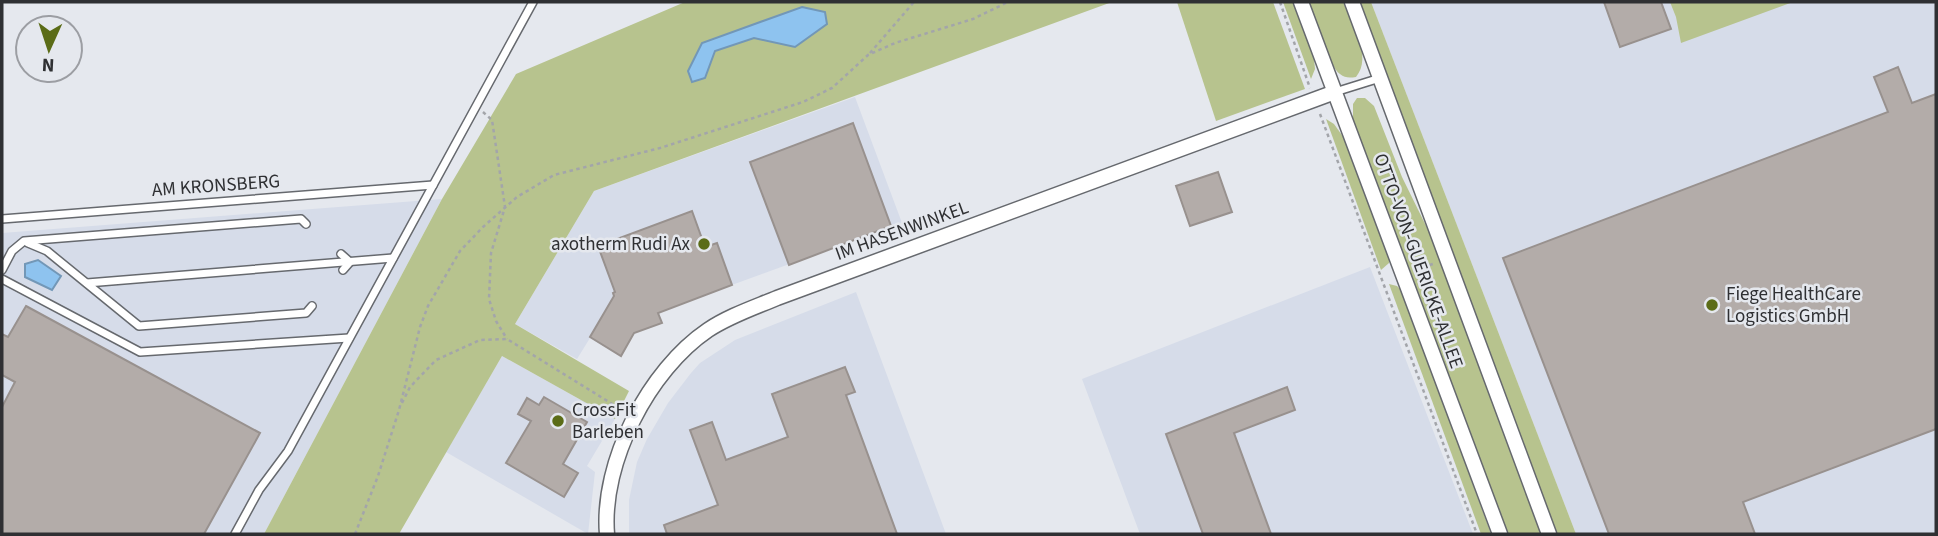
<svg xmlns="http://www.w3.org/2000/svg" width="1938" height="536" font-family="'Source Sans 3',sans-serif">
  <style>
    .built { fill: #d6dce9 }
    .green { fill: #b7c38e; fill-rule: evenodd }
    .water { fill: #8ec3ef; stroke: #7297b7; stroke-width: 2 }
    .building { fill: #b3aca9; stroke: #98918e; stroke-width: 2 }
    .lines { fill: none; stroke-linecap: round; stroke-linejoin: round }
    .lane-casing { stroke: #66696e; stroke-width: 10 }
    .street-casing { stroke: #66696e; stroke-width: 17 }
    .path { stroke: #a3a5aa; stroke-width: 2.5; stroke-dasharray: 3.5 3.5; stroke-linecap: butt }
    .lane { stroke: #fff; stroke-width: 7 }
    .street { stroke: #fff; stroke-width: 14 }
    .poi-dot { fill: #5b6c17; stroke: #e5e8ee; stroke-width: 2.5 }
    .labels { text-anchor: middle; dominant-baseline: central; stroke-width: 5; stroke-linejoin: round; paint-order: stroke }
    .street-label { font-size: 19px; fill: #2f3033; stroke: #e5e8ee }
    .poi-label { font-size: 19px; fill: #2f3033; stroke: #e5e8ee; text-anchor: start }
  </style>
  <rect width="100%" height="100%" fill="#e5e8ee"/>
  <g class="built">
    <path d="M 1371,2 L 1936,2 L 1936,534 L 1576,534 Z"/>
    <path d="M 855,97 L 902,223 L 658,312 L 662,323 L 634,333 L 621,356 L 590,338 L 577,359 L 515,324 L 594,191 Z"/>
    <path d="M 442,199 L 264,534 L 2,534 L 2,233 Z"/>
    <path d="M 1370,267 L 1473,534 L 1140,534 L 1082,379 Z"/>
    <path d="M 856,292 L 946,534 L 629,534 L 629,500 L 637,462 L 647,439 L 668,403 L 691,373 L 700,363 L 735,340 Z"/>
    <path d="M 502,356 L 615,419 L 587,466 L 595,472 L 588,534 L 446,452 Z"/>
  </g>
  <g class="green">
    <path d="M 685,2 L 1112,2 L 594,191 L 515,324 L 629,391 L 615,419 L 502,356 L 399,534 L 264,534 L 442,199 L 516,74 ZM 802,7 L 795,47 L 754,38 L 715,51 L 702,43 Z"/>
    <path d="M 1177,2 L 1273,2 L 1305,89 L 1216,121 Z"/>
    <path d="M 1283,2 L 1293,2 L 1314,59 L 1315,69 L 1311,79 Z"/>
    <path d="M 1309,2 L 1343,2 C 1352,24 1373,57 1356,77 C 1349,78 1345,78 1340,74 C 1329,67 1315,16 1309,2 Z"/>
    <path d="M 1358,2 L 1371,2 L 1576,534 L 1557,534 Z"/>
    <path d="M 1670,2 L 1793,2 L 1681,43 L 1676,17 Z"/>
    <path d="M 1357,98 L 1365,98 L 1374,106 L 1402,177 L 1432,238 L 1542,534 L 1507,534 L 1353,122 L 1353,104 Z"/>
    <path d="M 1326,119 L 1334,124 L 1344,138 L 1389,257 L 1389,263 L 1381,270 Z"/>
    <path d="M 1389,284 L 1397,286 L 1402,291 L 1491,534 L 1481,534 Z"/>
  </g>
  <g class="water">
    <path d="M 802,7 L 825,12 L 827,24 L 795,47 L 754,38 L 715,51 L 705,78 L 692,82 L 688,71 L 702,43 Z"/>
    <path d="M 38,260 L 61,276 L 52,290 L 25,277 L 25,264 Z"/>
  </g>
  <g class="building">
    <path d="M 1604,2 L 1661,2 L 1671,29 L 1620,47 Z"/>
    <path d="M 1898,67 L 1912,103 L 1936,94 L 1936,429 L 1743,502 L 1755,534 L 1609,534 L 1503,258 L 1888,112 L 1874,77 Z"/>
    <path d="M 853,123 L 891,226 L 789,265 L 750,162 Z"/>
    <path d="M 1218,172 L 1232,212 L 1190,226 L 1176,186 Z"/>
    <path d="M 692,211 L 705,247 L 717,243 L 732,285 L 658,313 L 662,323 L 634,333 L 621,356 L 590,337 L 614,296 L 613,293 L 615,292 L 598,246 Z"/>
    <path d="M 26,306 L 260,433 L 204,534 L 2,534 L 2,407 L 15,382 L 2,375 L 2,334 L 8,337 Z"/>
    <path d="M 845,367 L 855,392 L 846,395 L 897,534 L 667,534 L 664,525 L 718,505 L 690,430 L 712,422 L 726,460 L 788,437 L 772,394 Z"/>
    <path d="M 1287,387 L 1295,410 L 1234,433 L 1271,534 L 1203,534 L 1166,434 Z"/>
    <path d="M 544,397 L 587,422 L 563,464 L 578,473 L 564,497 L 506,463 L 531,421 L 518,414 L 527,398 L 539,405 Z"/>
  </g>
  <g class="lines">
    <g class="lane-casing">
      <g id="lane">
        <path d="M 1335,92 L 1380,78"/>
        <path d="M 2,219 L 433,185"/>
        <path d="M 28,243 L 47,251 L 139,326 L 306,313 L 312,306"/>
        <path d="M 341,254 L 350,262 L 343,270"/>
        <path d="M 2,270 L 12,251 L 24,241 L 301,219 L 306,224"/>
        <path d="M 2,279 L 140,352 L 349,338"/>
        <path d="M 87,283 L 393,258"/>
        <path d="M 235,534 L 259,490 L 288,451 L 533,2"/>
      </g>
    </g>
    <g class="street-casing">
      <g id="street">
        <path d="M 1301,2 L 1500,534"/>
        <path d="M 1352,2 L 1549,534"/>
        <path d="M 607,534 C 601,462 649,370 708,330 C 729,316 753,308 777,298 L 1335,92"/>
      </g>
    </g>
    <g class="path">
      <path d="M 1280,2 L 1310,88"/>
      <path d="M 870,53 L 914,2"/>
      <path d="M 483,112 L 492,120 L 505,207 L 491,253 L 489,299 L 496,321 L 507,339"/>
      <path d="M 1320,114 L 1477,534"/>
      <path d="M 1416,269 L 1433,264"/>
      <path d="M 402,403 L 410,387 L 436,360 L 480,340 L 507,339 L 622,410"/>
      <path d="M 355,534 L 378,476 L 399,410 L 420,327 L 428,306 L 460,251 L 483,227 L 517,197 L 554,175 L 660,148 L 803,102 L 832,88 L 868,55 L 895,43 L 973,19 L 1008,2"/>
    </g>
    <use href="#lane" class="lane"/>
    <use href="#street" class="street"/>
  </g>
  <g class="poi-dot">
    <circle cx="704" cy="244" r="7"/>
    <circle cx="1712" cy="305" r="7"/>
    <circle cx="558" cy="421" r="7"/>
  </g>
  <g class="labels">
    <g class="street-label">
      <text transform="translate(216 186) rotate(-4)">AM KRONSBERG</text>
      <text transform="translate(902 231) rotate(-20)">IM HASENWINKEL</text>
      <text transform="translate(1418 261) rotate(70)">OTTO-VON-GUERICKE-ALLEE</text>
    </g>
    <g class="poi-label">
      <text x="690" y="244" text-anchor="end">axotherm Rudi Ax</text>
      <text x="1726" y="294">Fiege HealthCare<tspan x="1726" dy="22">Logistics GmbH</tspan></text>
      <text x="572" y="410">CrossFit<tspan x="572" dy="22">Barleben</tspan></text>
    </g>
  </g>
  <rect width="1938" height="536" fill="none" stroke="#2f3033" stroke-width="7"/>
  <g transform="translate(49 49) rotate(183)"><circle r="33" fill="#e5e8ee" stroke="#9c9ea3" stroke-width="2"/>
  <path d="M0-5L12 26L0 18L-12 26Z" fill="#5b6c17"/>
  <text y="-10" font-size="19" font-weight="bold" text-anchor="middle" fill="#2f3033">N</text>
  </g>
</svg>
